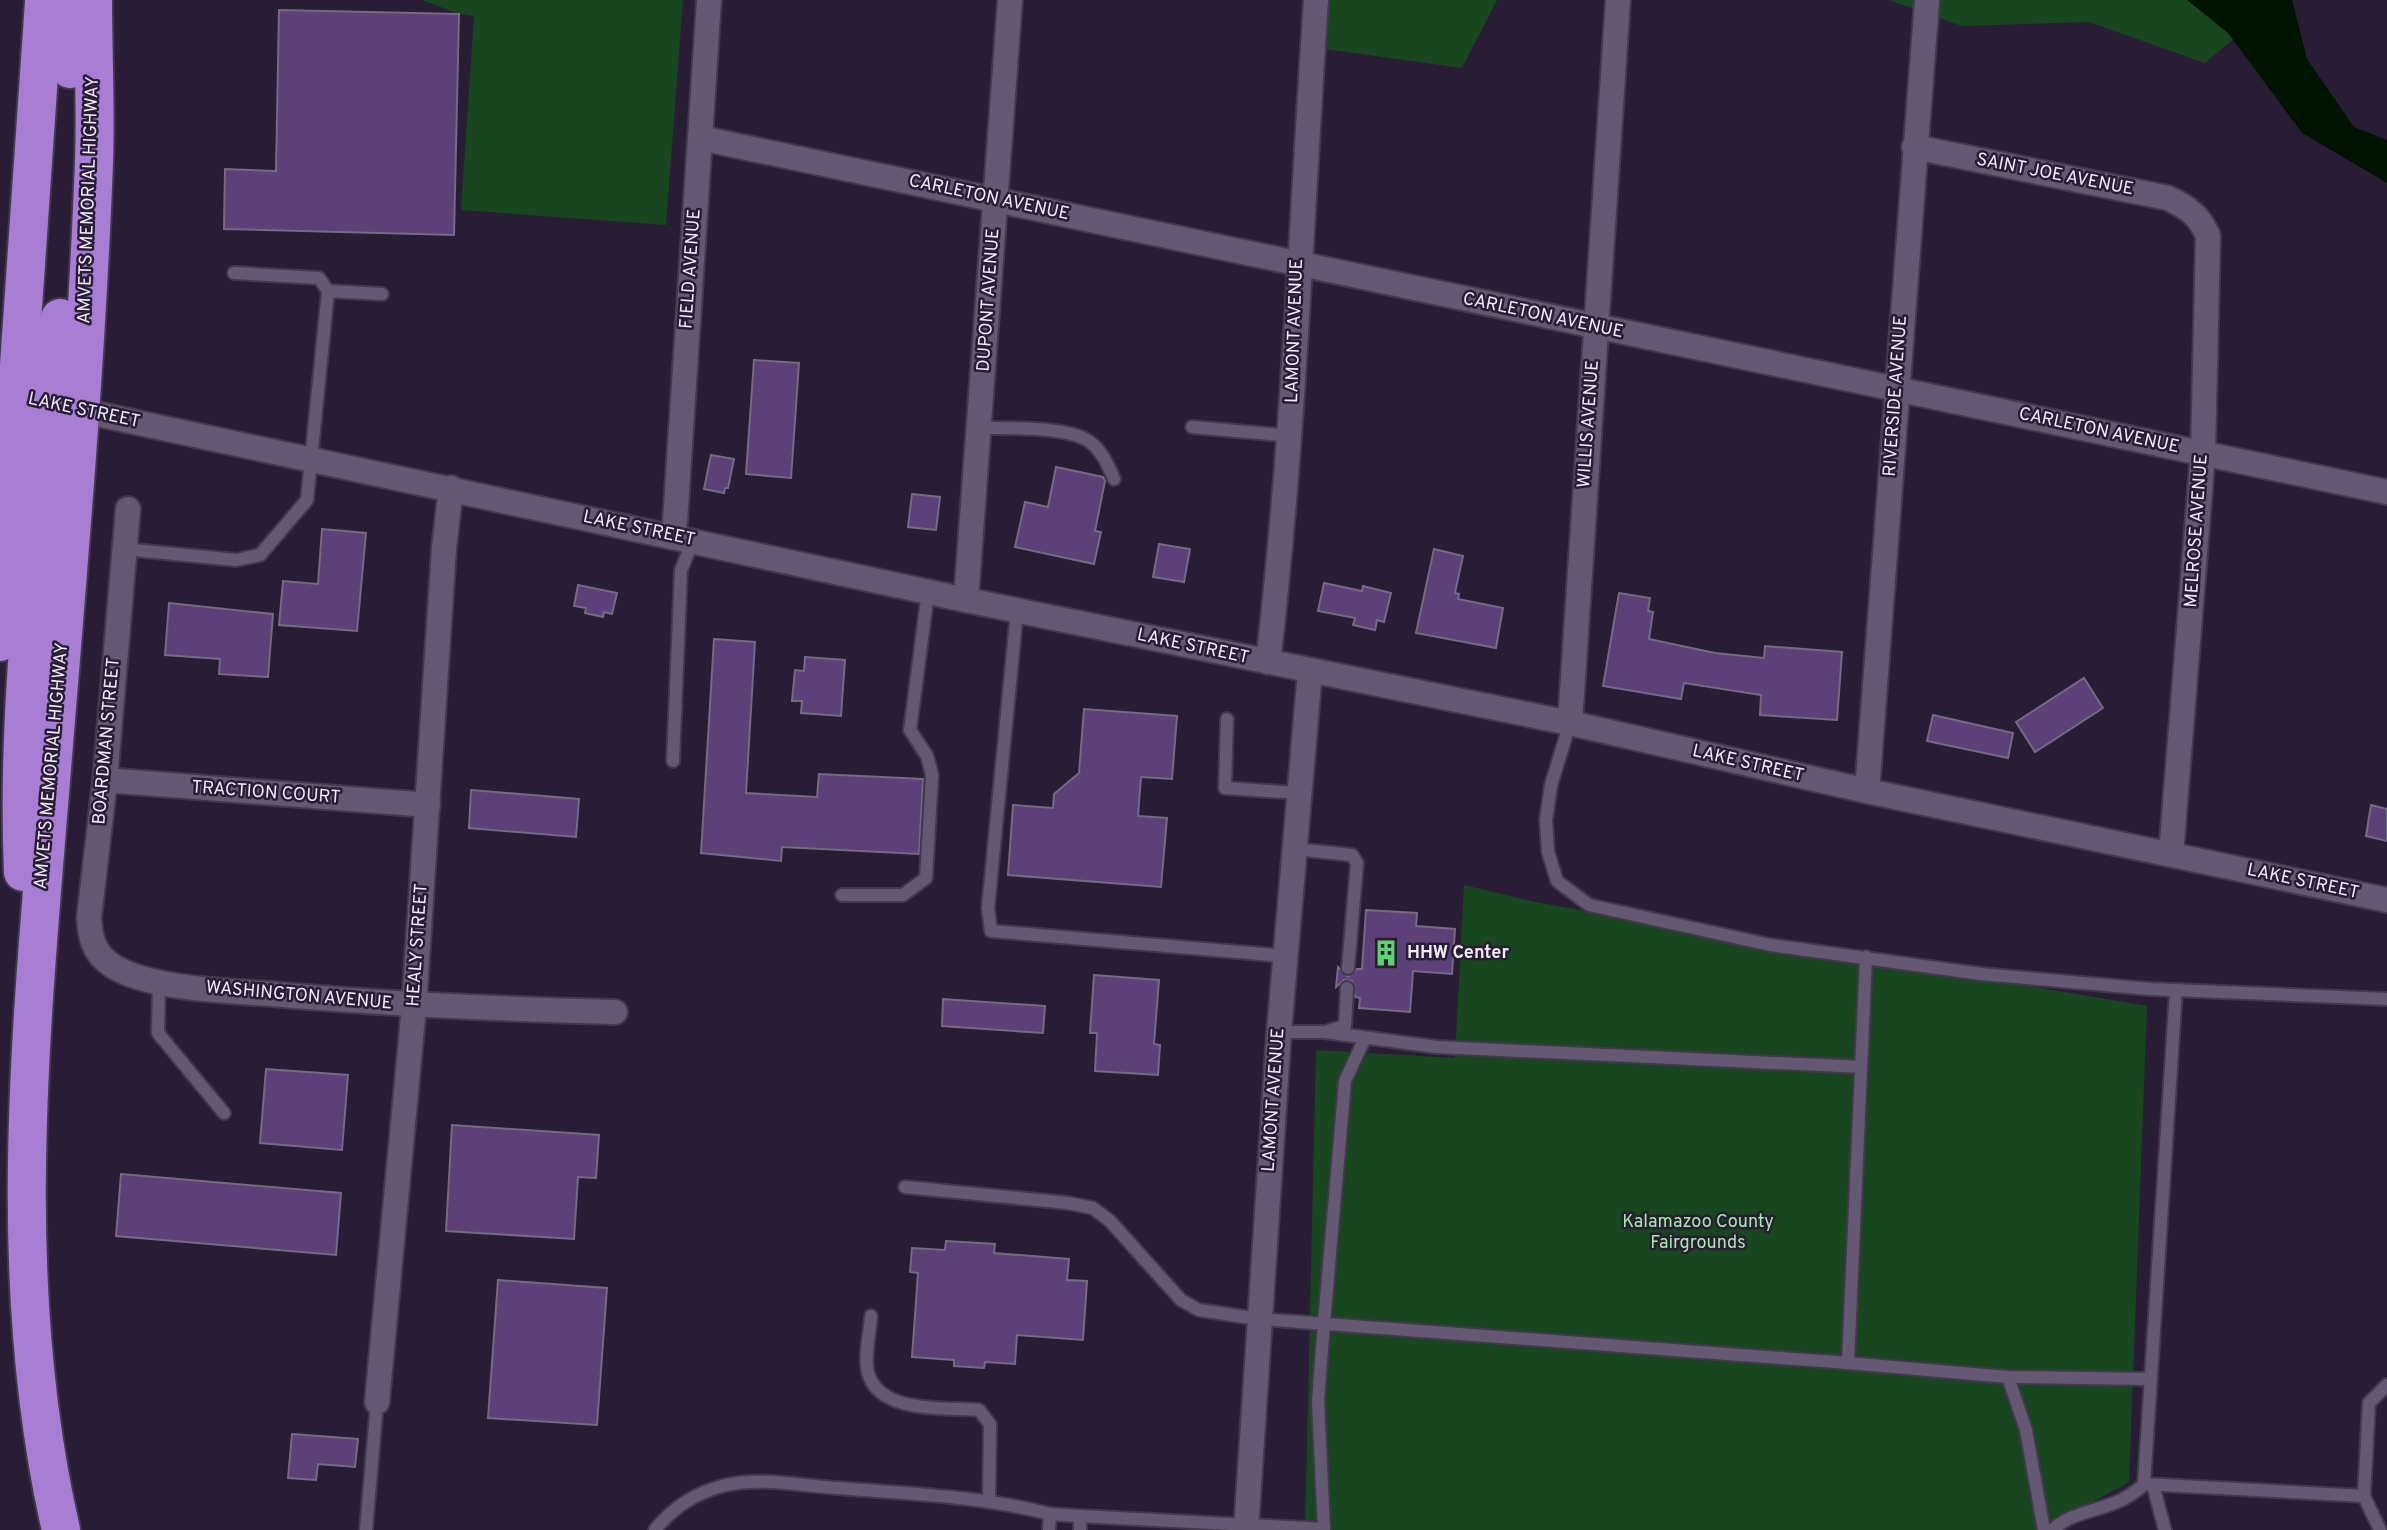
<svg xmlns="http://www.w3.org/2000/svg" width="2387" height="1530" font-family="Overpass,sans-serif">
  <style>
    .green { fill: #18461f }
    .water { fill: #001301 }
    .building { fill: #5c4178; stroke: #756984; stroke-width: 2 }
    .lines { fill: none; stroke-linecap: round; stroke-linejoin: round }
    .lane-casing { stroke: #42394c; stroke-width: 16 }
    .street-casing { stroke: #42394c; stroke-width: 28 }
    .highway-casing { stroke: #42394c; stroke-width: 42 }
    .lane { stroke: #645872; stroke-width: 12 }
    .street { stroke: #645872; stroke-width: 24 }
    .highway { stroke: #a87ed5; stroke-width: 38 }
    .labels { text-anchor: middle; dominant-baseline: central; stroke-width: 5; stroke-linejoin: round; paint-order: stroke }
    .street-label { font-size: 18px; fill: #efe9f8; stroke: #281d34 }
    .poi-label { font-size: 18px; font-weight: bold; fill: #efe9f8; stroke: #281d34; text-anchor: start }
    .park-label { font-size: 18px; fill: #a0eda6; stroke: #281d34 }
  </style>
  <rect width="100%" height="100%" fill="#281d34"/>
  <g class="green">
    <path d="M 422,0 L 683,0 L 666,225 L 461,210 L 474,16 L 459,14 Z"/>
    <path d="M 1325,0 L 1497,0 L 1462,68 L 1325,49 Z"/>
    <path d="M 1889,0 L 2214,0 L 2243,31 L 2205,63 L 2089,22 L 1962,26 Z"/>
    <path d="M 1464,885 L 1540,903 L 2147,1006 L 2129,1482 L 2041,1530 L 1305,1530 L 1316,1050 L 1455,1058 Z"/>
  </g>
  <path class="water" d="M 2187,0 L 2292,0 L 2307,59 L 2354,127 L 2387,140 L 2387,183 L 2302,133 L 2228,33 Z"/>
  <g class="building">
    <path d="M 279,10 L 459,14 L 454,235 L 224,229 L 225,169 L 276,171 Z"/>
    <path d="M 754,360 L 799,363 L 791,478 L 746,474 Z"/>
    <path d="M 711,455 L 734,459 L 728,488 L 725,488 L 724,493 L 704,489 Z"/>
    <path d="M 1056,467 L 1103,477 L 1105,481 L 1095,531 L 1101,532 L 1094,564 L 1015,547 L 1025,502 L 1048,507 Z"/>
    <path d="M 912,494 L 940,497 L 936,530 L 908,527 Z"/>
    <path d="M 322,529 L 366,533 L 357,631 L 279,625 L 283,581 L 318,584 Z"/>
    <path d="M 1159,544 L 1190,549 L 1184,582 L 1153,577 Z"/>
    <path d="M 1434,549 L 1463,556 L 1455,593 L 1459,594 L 1458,599 L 1503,608 L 1496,648 L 1416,633 Z"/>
    <path d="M 1324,583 L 1362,591 L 1363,586 L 1391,593 L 1384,622 L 1377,620 L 1375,630 L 1353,625 L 1355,618 L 1318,611 Z"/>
    <path d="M 578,585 L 617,593 L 612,614 L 604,612 L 603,617 L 585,613 L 586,608 L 574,606 Z"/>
    <path d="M 1619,593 L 1650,598 L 1648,611 L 1653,612 L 1649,639 L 1715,653 L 1764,658 L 1765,646 L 1842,652 L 1837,720 L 1760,715 L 1761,695 L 1684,683 L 1681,699 L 1603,686 Z"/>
    <path d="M 169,603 L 273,614 L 268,677 L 219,674 L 220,659 L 165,655 Z"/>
    <path d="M 714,639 L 755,642 L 746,793 L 817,797 L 819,774 L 923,779 L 919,854 L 782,847 L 781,861 L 701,853 Z"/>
    <path d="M 805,657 L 845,660 L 841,716 L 801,713 L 802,701 L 792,701 L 795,670 L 804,671 Z"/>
    <path d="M 2084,678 L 2103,708 L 2035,752 L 2016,722 Z"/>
    <path d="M 1084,709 L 1177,716 L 1172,779 L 1141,777 L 1138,816 L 1167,818 L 1161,887 L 1008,875 L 1013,805 L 1053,808 L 1054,794 L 1079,773 Z"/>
    <path d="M 1933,715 L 2013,733 L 2008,758 L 1927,741 Z"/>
    <path d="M 471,790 L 579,799 L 576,837 L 469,828 Z"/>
    <path d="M 2371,805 L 2387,809 L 2387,841 L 2366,836 Z"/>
    <path d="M 1366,910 L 1417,913 L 1416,926 L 1455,929 L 1452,974 L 1413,971 L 1410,1012 L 1359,1008 L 1360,998 L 1355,997 L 1352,981 L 1344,980 L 1336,987 L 1338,967 L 1348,977 L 1357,969 L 1362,969 Z"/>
    <path d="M 1094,975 L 1159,980 L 1154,1044 L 1160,1045 L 1158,1075 L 1095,1071 L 1097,1033 L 1090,1033 Z"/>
    <path d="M 943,999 L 1045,1006 L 1043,1033 L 942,1026 Z"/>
    <path d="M 266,1069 L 348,1075 L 342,1150 L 260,1143 Z"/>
    <path d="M 452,1125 L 599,1135 L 596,1178 L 578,1177 L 574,1239 L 446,1231 Z"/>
    <path d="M 121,1174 L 341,1193 L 336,1255 L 116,1236 Z"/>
    <path d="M 946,1241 L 995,1244 L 994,1253 L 1069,1259 L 1067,1280 L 1087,1281 L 1083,1340 L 1017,1335 L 1015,1364 L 985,1362 L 984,1368 L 954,1366 L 954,1360 L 912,1357 L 918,1273 L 910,1272 L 912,1248 L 945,1250 Z"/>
    <path d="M 498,1280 L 607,1288 L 597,1425 L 488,1418 Z"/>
    <path d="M 292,1434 L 358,1439 L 355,1467 L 318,1464 L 316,1480 L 288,1478 Z"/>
  </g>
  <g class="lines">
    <g class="lane-casing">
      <g id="lane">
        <path d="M 328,291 L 382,294"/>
        <path d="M 1192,427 L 1291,436"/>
        <path d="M 979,428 C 1006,428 1069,426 1090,442 C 1102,451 1108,465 1114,479"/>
        <path d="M 124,549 L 236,560 L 260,555 L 307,500 L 328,291 L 319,278 L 234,273"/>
        <path d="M 1017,611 L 988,908 L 991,931 L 1285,956"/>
        <path d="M 1227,719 L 1225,788 L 1299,793"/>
        <path d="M 1570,723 L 1551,785 L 1546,820 L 1548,852 L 1557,881 L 1589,905 L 1770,945 L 1981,974 L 2150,989 L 2387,999"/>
        <path d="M 673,761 L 681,570 L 693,541"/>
        <path d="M 1295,849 L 1352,855 L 1357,863 L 1348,968"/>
        <path d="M 842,895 L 903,895 L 926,878 L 932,775 L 927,756 L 910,730 L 928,592"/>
        <path d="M 1866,957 L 1848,1363 L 2008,1377 L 2150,1379"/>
        <path d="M 159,981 L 158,1033 L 224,1113"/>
        <path d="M 2176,990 L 2144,1484 L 2364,1496 L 2369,1403 L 2387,1385"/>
        <path d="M 1328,1031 L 1345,1026 L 1347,988"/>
        <path d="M 1279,1032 L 1324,1032 L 1437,1047 L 1861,1067"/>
        <path d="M 905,1187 L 1068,1203 L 1093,1208 L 1110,1221 L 1181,1300 L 1199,1310 L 1259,1319 L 1848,1363"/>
        <path d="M 871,1316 C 870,1333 863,1360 869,1376 C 883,1414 946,1407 979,1410 L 990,1424 L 989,1501"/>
        <path d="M 2008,1377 L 2026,1430 L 2044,1530"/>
        <path d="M 2153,1485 L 2165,1530"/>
        <path d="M 2364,1496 L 2380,1530"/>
        <path d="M 366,1530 L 377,1402"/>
        <path d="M 655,1530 C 673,1507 697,1492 726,1485 C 761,1477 802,1486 838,1488 C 909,1494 981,1496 1050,1514"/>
        <path d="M 1049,1530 L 1050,1514 L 1080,1516"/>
        <path d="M 1080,1530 L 1080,1516 L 1324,1529"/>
        <path d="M 1324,1530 L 1318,1401 L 1324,1323 L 1345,1081 L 1365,1038"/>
        <path d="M 2052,1530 C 2078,1506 2115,1513 2144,1484"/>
      </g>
    </g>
    <g class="street-casing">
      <g id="street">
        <path d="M 700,138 L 2387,492"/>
        <path d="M 1914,147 L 2168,198 C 2187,207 2200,216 2208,236 L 2203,453 L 2171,854"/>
        <path d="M 69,408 L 966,600 L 1570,723 L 1867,791 L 2387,900"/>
        <path d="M 128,509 L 105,780 L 89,918 C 90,937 94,953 110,964 C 144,989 228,991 271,994 C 385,1004 500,1009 615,1012"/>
        <path d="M 674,537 L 709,0"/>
        <path d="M 966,600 L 1010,0"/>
        <path d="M 1268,662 C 1294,442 1301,221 1316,0"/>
        <path d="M 1570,723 L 1618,0"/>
        <path d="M 105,780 L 428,805"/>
        <path d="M 1867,791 L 1927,0"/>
        <path d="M 377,1402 L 414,1006 L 444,548 L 451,488"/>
        <path d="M 1246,1530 L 1279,1032 L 1310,671"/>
      </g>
    </g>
    <g class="highway-casing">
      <g id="highway">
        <path d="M 64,0 L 70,69"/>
        <path d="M 0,642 L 44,2"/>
        <path d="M 23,872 C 15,686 44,503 60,318"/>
        <path d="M 61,1530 C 5,1287 30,1039 50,793 C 67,583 86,373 94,162 C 96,108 93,54 93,0"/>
      </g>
    </g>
    <use href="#lane" class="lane"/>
    <use href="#street" class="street"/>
    <use href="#highway" class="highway"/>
  </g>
  <defs>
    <g id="building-bare" transform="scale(2.1)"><path d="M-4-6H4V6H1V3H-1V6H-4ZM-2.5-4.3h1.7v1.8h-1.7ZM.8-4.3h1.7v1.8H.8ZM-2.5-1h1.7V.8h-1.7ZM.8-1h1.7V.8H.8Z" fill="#5dd56d" stroke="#281d34" stroke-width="2.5" paint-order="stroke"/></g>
  </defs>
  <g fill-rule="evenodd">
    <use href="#building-bare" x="1386" y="953"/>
  </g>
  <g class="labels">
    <g class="street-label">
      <text transform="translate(2055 175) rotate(11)">SAINT JOE AVENUE</text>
      <text transform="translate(989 198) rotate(12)">CARLETON AVENUE</text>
      <text transform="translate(89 200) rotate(-88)">AMVETS MEMORIAL HIGHWAY</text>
      <text transform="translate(691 269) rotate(-86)">FIELD AVENUE</text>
      <text transform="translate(989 300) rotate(-86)">DUPONT AVENUE</text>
      <text transform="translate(1543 316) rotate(12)">CARLETON AVENUE</text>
      <text transform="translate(1295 331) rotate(-88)">LAMONT AVENUE</text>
      <text transform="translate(1896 396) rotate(-86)">RIVERSIDE AVENUE</text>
      <text transform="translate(84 411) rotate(12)">LAKE STREET</text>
      <text transform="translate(1589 424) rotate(-86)">WILLIS AVENUE</text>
      <text transform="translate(2099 431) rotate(12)">CARLETON AVENUE</text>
      <text transform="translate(639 529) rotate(12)">LAKE STREET</text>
      <text transform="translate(2197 531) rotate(-86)">MELROSE AVENUE</text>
      <text transform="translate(1193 647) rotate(12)">LAKE STREET</text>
      <text transform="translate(107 741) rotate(-85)">BOARDMAN STREET</text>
      <text transform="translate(1748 764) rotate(13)">LAKE STREET</text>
      <text transform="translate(52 766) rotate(-85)">AMVETS MEMORIAL HIGHWAY</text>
      <text transform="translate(266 793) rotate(4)">TRACTION COURT</text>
      <text transform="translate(2303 882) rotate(12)">LAKE STREET</text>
      <text transform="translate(418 945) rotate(-86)">HEALY STREET</text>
      <text transform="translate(299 996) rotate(5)">WASHINGTON AVENUE</text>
      <text transform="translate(1274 1100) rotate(-86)">LAMONT AVENUE</text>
    </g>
    <g class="poi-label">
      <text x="1407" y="953">HHW Center</text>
    </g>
    <g class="park-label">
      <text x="1698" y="1222">Kalamazoo County<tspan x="1698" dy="21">Fairgrounds</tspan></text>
    </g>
  </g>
</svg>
